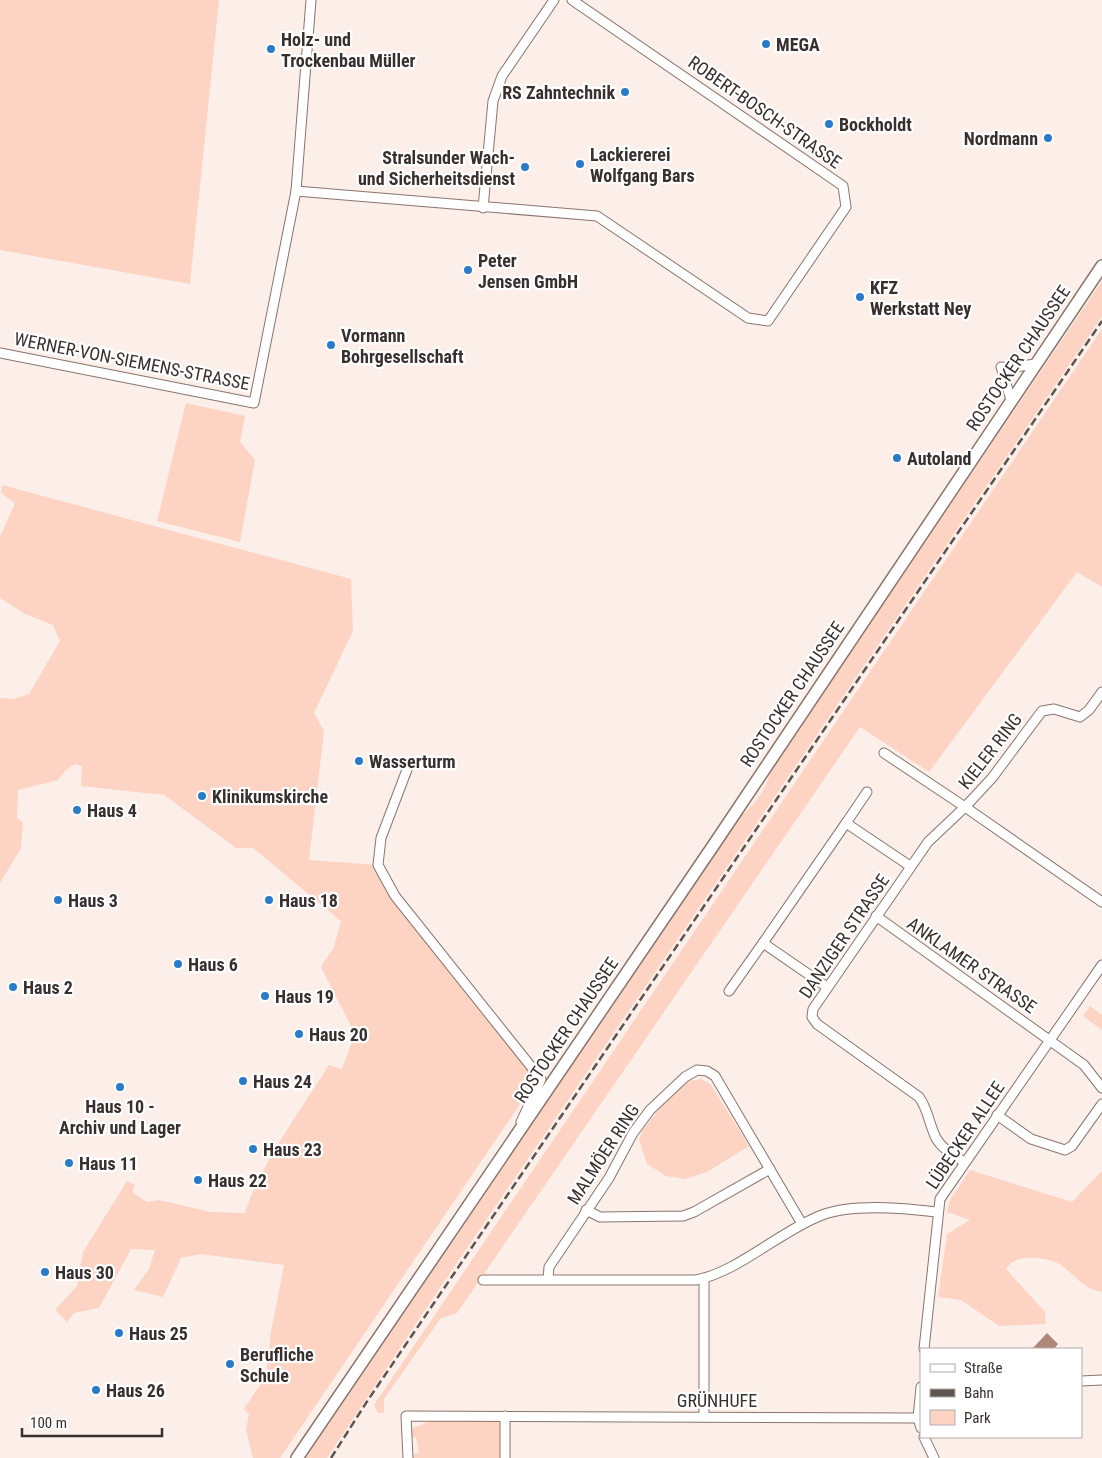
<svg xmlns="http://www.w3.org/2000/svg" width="1102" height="1458" font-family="'Roboto Condensed',sans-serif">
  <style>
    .green { fill: #fdd3c3 }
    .water { fill: #ae8778 }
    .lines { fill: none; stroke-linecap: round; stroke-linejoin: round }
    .minor-casing { stroke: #89756d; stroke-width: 11 }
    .major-casing { stroke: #89756d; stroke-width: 14 }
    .minor { stroke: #fff; stroke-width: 9 }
    .major { stroke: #fff; stroke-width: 11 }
    .rail { stroke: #5e5450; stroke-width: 2.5; stroke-dasharray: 8 4; stroke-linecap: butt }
    .poi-dot { fill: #297ac9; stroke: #fff; stroke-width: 2 }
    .labels { text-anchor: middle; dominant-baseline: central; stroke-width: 4.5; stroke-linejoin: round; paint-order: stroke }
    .poi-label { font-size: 18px; font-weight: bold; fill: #39302d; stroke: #fff; text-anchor: start }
    .street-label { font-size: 18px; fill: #39302d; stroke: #fff }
  </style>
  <rect width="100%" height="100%" fill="#fceee8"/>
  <g class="green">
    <path d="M 0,0 L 219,0 L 190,284 L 0,250 Z"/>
    <path d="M 1102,281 L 1102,316 L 1099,321 L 435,1295 L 327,1458 L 301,1458 L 735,821 C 756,803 764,794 772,768 Z"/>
    <path d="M 1102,329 L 1102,587 L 1077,572 L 929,772 L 860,727 L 457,1313 L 440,1319 L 384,1399 L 384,1413 L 378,1413 L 374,1405 Z"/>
    <path d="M 186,403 L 245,416 L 240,442 L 255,460 L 240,542 L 157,521 Z"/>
    <path d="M 2,485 L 351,579 L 353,631 L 314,713 L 324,731 L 309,860 L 378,865 L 395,896 L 539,1076 L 280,1458 L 253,1458 L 246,1430 L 249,1414 L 244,1409 L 266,1376 L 271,1332 L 284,1265 L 201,1254 L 181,1258 L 163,1297 L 134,1290 L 149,1269 L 155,1250 L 131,1249 L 99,1308 L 74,1313 L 67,1322 L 55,1310 L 77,1286 L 83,1252 L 127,1181 L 135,1185 L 132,1192 L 147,1202 L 159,1200 L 211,1212 L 245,1213 C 261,1163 301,1110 329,1065 L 342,1069 L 355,1034 L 321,967 L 334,947 L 341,921 L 253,848 L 236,848 L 164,795 L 81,786 L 82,766 L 75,764 L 65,771 L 58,780 L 18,790 L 17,818 L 23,823 L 21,848 L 0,883 L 0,698 L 13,699 L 29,694 L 60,641 L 53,625 L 25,614 L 0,598 L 0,537 L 15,503 L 1,493 Z"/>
    <path d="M 1090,1006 L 1102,1015 L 1102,1030 L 1083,1016 Z"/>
    <path d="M 701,1079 L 711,1085 L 749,1146 L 707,1172 L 685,1179 L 666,1176 L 647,1164 L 639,1140 L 643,1129 L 669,1098 L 690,1081 Z"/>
    <path d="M 970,1170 L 1072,1202 L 1102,1171 L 1102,1292 C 1078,1288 1071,1267 1053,1261 C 1037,1257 1015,1254 1006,1269 L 1045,1312 L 1046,1324 L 999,1326 L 961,1300 L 938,1297 L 947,1234 L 970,1220 L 947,1212 L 950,1200 Z"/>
    <path d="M 433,1420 L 500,1421 L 503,1439 L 500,1458 L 413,1458 L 410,1454 L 419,1453 L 416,1437 L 409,1438 L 413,1428 Z"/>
  </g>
  <path class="water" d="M 1047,1333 L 1058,1344 L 1054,1349 L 1032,1349 Z"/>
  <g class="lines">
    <g class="minor-casing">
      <g id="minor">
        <path d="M 296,191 L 597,216 L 748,318 L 768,321 L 846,207 L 843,186 L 572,0"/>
        <path d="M 483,208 L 493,101 L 502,76 L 554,0"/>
        <path d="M 0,353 L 254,403 L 296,191 L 311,0"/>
        <path d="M 1011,400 L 1001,367 L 1009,368 L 1035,364"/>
        <path d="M 1102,692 L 1089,710 L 1080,717 L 1054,709 L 1042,711 L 992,778 L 965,807 L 1102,902"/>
        <path d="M 884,753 L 965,807 L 928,842 L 813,1009 L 812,1017 L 817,1024 L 919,1097 C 928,1109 929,1124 936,1138 C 942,1149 954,1155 964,1162"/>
        <path d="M 408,767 L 381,838 L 378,865 L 395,896 L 541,1079 L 521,1122"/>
        <path d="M 846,823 L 867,792"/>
        <path d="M 876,916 L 1084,1065 L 1102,1088"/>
        <path d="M 827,987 L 763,943 L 846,823 L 910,866"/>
        <path d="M 729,991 L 763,943"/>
        <path d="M 997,1115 L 1031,1139 L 1065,1150 L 1072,1146 L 1102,1104"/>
        <path d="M 586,1210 L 600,1217 L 683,1216 L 694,1212 L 770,1169"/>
        <path d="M 548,1279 L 549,1267 L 609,1178 L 633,1133 L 650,1110 L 685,1077 L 697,1070 L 707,1071 L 715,1076 L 802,1224"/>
        <path d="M 483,1280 L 696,1280 C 738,1272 780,1231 822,1215 C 853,1203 904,1208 937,1212"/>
        <path d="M 924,1349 L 940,1199 L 1102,965"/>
        <path d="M 1081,1381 L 1102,1380"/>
        <path d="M 921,1387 L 918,1418 L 921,1428"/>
        <path d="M 704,1416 L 704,1278"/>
        <path d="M 924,1437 L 934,1458"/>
        <path d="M 408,1458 L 406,1416 L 918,1418"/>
        <path d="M 505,1458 L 505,1416"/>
      </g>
    </g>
    <g class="major-casing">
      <path id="major" d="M 297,1458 L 715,843 L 1102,266"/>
    </g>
    <use href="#minor" class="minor"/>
    <use href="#major" class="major"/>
    <path class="rail" d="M 331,1458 L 368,1400 L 1102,321"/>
  </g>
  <g class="poi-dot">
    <circle cx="766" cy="44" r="5"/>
    <circle cx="271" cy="49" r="5"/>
    <circle cx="625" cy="92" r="5"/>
    <circle cx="829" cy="124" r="5"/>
    <circle cx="1048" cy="138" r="5"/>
    <circle cx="580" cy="164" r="5"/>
    <circle cx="525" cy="167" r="5"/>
    <circle cx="468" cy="270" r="5"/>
    <circle cx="860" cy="297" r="5"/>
    <circle cx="331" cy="345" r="5"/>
    <circle cx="897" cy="458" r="5"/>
    <circle cx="359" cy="761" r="5"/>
    <circle cx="202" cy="796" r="5"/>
    <circle cx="77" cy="810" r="5"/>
    <circle cx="58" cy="900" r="5"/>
    <circle cx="269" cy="900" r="5"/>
    <circle cx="178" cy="964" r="5"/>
    <circle cx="13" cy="987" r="5"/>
    <circle cx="265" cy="996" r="5"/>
    <circle cx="299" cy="1034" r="5"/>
    <circle cx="243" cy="1081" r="5"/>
    <circle cx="120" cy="1087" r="5"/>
    <circle cx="253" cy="1149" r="5"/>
    <circle cx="69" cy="1163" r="5"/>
    <circle cx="198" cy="1180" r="5"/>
    <circle cx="45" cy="1272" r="5"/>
    <circle cx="119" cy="1333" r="5"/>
    <circle cx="230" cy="1364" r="5"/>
    <circle cx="96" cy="1390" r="5"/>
  </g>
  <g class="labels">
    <g class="poi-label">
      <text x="281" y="39">Holz- und<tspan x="281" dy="21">Trockenbau Müller</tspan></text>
      <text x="776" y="44">MEGA</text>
      <text x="615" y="92" text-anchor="end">RS Zahntechnik</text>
      <text x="839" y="124">Bockholdt</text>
      <text x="1038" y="138" text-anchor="end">Nordmann</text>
      <text x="590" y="154">Lackiererei<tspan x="590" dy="21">Wolfgang Bars</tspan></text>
      <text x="515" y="157" text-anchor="end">Stralsunder Wach-<tspan x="515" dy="21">und Sicherheitsdienst</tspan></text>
      <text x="478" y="260">Peter<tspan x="478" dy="21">Jensen GmbH</tspan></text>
      <text x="870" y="287">KFZ<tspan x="870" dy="21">Werkstatt Ney</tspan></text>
      <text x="341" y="335">Vormann<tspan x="341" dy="21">Bohrgesellschaft</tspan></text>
      <text x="907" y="458">Autoland</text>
      <text x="369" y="761">Wasserturm</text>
      <text x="212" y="796">Klinikumskirche</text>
      <text x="87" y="810">Haus 4</text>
      <text x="68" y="900">Haus 3</text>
      <text x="279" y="900">Haus 18</text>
      <text x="188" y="964">Haus 6</text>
      <text x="23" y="987">Haus 2</text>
      <text x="275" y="996">Haus 19</text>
      <text x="309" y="1034">Haus 20</text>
      <text x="253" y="1081">Haus 24</text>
      <text x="120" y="1106" text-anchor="middle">Haus 10 -<tspan x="120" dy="21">Archiv und Lager</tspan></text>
      <text x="263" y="1149">Haus 23</text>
      <text x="79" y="1163">Haus 11</text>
      <text x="208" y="1180">Haus 22</text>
      <text x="55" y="1272">Haus 30</text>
      <text x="129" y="1333">Haus 25</text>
      <text x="240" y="1354">Berufliche<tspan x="240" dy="21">Schule</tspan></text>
      <text x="106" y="1390">Haus 26</text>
    </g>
    <g class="street-label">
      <text transform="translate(765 112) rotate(35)">ROBERT-BOSCH-STRASSE</text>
      <text transform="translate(1018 358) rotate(-56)">ROSTOCKER CHAUSSEE</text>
      <text transform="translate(132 361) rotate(11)">WERNER-VON-SIEMENS-STRASSE</text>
      <text transform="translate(792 694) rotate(-56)">ROSTOCKER CHAUSSEE</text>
      <text transform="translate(990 751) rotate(-52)">KIELER RING</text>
      <text transform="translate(844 936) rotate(-56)">DANZIGER STRASSE</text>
      <text transform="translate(972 965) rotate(35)">ANKLAMER STRASSE</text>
      <text transform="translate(566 1030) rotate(-56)">ROSTOCKER CHAUSSEE</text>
      <text transform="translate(965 1135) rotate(-56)">LÜBECKER ALLEE</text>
      <text transform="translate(603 1154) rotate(-57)">MALMÖER RING</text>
      <text x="717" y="1400">GRÜNHUFE</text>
    </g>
  </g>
  <rect x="920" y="1348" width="162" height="90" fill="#ffffff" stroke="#b0acab"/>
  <rect x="930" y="1364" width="25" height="8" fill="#ffffff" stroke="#b0acab"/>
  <text x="964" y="1373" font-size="15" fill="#39302d">Straße</text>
  <rect x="930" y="1389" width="25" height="8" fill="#5e5450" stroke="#b0acab"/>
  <text x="964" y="1398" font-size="15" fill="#39302d">Bahn</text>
  <rect x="930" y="1410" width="25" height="15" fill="#fdd3c3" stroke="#b0acab"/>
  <text x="964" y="1423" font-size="15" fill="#39302d">Park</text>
  <path d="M22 1428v8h140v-8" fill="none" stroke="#39302d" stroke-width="2.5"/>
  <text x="30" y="1428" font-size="15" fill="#39302d" stroke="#ffffff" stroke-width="4" paint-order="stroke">100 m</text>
</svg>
